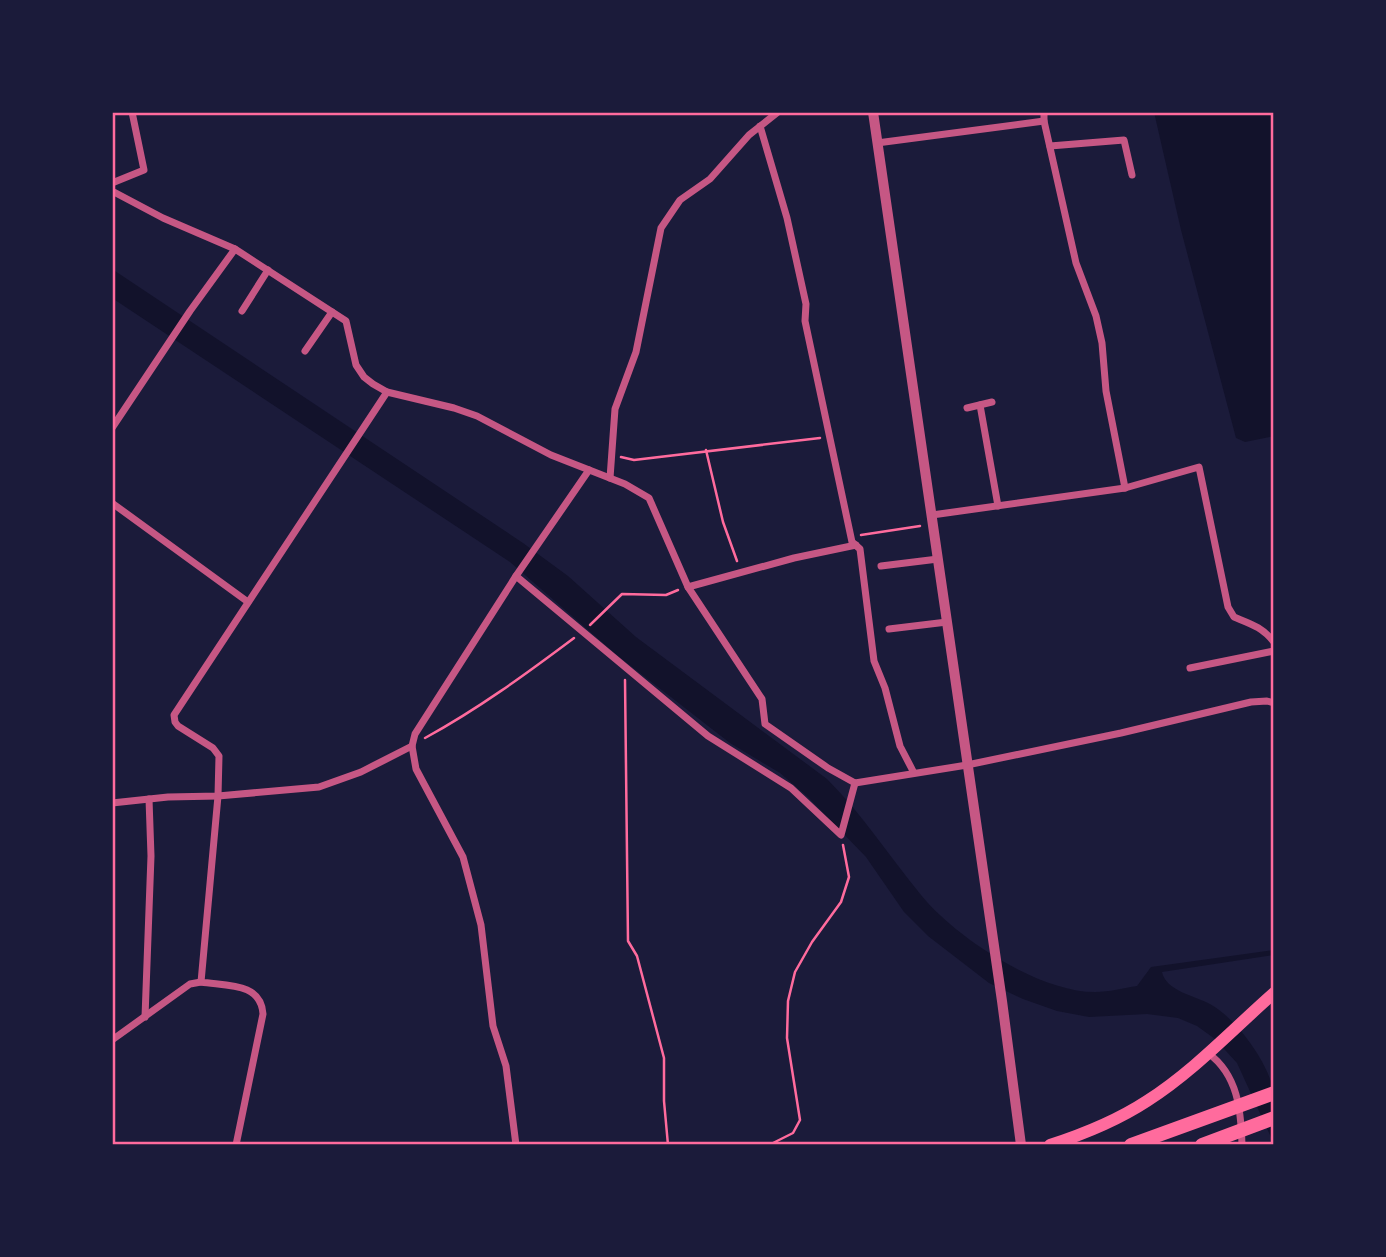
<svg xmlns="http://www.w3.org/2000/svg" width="1386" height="1257" font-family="Helvetica,sans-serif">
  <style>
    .water { fill: #12122b }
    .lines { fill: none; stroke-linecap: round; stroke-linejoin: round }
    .path { stroke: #ff6b9d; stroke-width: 2.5 }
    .minor { stroke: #c65784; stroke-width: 7 }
    .tertiary { stroke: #c65784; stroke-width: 10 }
    .secondary { stroke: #ff6b9d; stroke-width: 12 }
    .motorway { stroke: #ff6b9d; stroke-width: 14 }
    .neatline { fill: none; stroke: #ff6b9d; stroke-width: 2.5 }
  </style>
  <rect width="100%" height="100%" fill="#1b1b3a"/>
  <g class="water">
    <path d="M 1154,112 L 1274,112 L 1274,436 L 1245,442 L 1236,438 L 1181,230 Z"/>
    <path d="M 112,269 L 523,543 L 568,576 L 636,637 L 827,779 C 863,815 889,856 921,895 C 956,938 1039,992 1095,992 C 1109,992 1124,988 1137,986 L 1151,967 L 1274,950 L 1274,955 L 1162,972 C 1166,991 1195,996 1210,1004 C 1236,1018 1271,1065 1274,1095 C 1276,1111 1274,1128 1274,1144 L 1237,1063 L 1215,1039 L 1197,1026 L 1178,1018 L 1147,1014 L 1089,1017 L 1057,1011 L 1023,999 L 989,983 L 928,936 L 904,912 L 866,857 L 808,797 L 780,773 L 730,743 L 618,656 L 510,562 L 112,298 Z"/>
  </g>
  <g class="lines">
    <g class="path">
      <path d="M 706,450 L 723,522 L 737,561"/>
      <path d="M 621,457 L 634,460 L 820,438"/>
      <path d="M 861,535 L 920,526"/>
      <path d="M 590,625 L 622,594 L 666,595 L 678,590"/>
      <path d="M 625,680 L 628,941 L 637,956 L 664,1058 L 664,1101 L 668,1145"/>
      <path d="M 425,738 C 478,709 526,674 574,638"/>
      <path d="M 769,1145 L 793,1133 L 800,1120 L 787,1038 L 788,1001 L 795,972 L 812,942 L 841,902 L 849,877 L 843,845"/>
    </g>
    <g class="minor">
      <path d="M 1044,112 L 1044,121 L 1076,263 L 1096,316 L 1102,343 L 1106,391 L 1125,488"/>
      <path d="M 760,126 L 787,218 L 806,304 L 805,321 L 852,542 L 860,549 L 874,661 L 885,688 L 900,746 L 914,773"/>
      <path d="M 877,143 L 1044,121"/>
      <path d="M 1050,146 L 1124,140 L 1132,175"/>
      <path d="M 112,183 L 144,170 L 132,112"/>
      <path d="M 112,191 L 163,218 L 235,249 L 346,321 L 356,365 L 364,377 L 373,384 L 387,392 L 454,408 L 477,416 L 551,455 L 625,484 L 649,498 L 688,587 L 762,699 L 765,724 L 828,768 L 855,783 L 967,765 L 1121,733 L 1251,702 L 1267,701 L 1274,703"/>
      <path d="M 242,311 L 268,270"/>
      <path d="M 305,351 L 332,312"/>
      <path d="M 980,405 L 998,506"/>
      <path d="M 967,408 L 992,402"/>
      <path d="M 112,428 L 190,311 L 235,249"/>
      <path d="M 610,478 L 615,409 L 636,352 L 661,228 L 680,200 L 710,179 L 749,135 L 778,112"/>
      <path d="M 112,503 L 248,602"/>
      <path d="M 932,515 L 1125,488 L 1199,467 L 1228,607 L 1234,617 C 1251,624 1262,627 1274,642"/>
      <path d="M 881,566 L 938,559"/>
      <path d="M 516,576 L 708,736 L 791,788 L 841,835 L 855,783"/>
      <path d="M 688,587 L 794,558 L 856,545"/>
      <path d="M 889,629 L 947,622"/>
      <path d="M 1190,668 L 1274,651"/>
      <path d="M 112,803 L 168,797 L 218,796 L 319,787 L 361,772 L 412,746"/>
      <path d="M 145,1017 L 151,856 L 149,799"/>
      <path d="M 112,1040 L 190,984 L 201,982"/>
      <path d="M 1208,1053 C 1238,1075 1241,1110 1242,1145"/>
      <path d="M 236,1145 L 263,1014 C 261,982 226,986 201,982 L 218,796 L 219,756 L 213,748 L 178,726 L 175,722 L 174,715 L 387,392"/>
      <path d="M 516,1145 L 506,1066 L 493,1026 L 481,925 L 463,857 L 416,769 L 412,746 L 415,734 L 516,576 L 589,470"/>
    </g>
    <path class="tertiary" d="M 873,112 L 1002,1001 L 1021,1145"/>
    <path class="secondary" d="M 1050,1145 C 1084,1134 1118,1120 1147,1101 C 1194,1071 1233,1029 1274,993"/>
    <g class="motorway">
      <path d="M 1131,1145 L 1274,1093"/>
      <path d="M 1202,1145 L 1274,1118"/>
    </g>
  </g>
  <rect width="1386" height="1257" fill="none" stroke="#1b1b3a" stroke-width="228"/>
  <rect x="114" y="114" width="1158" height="1029" class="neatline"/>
</svg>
